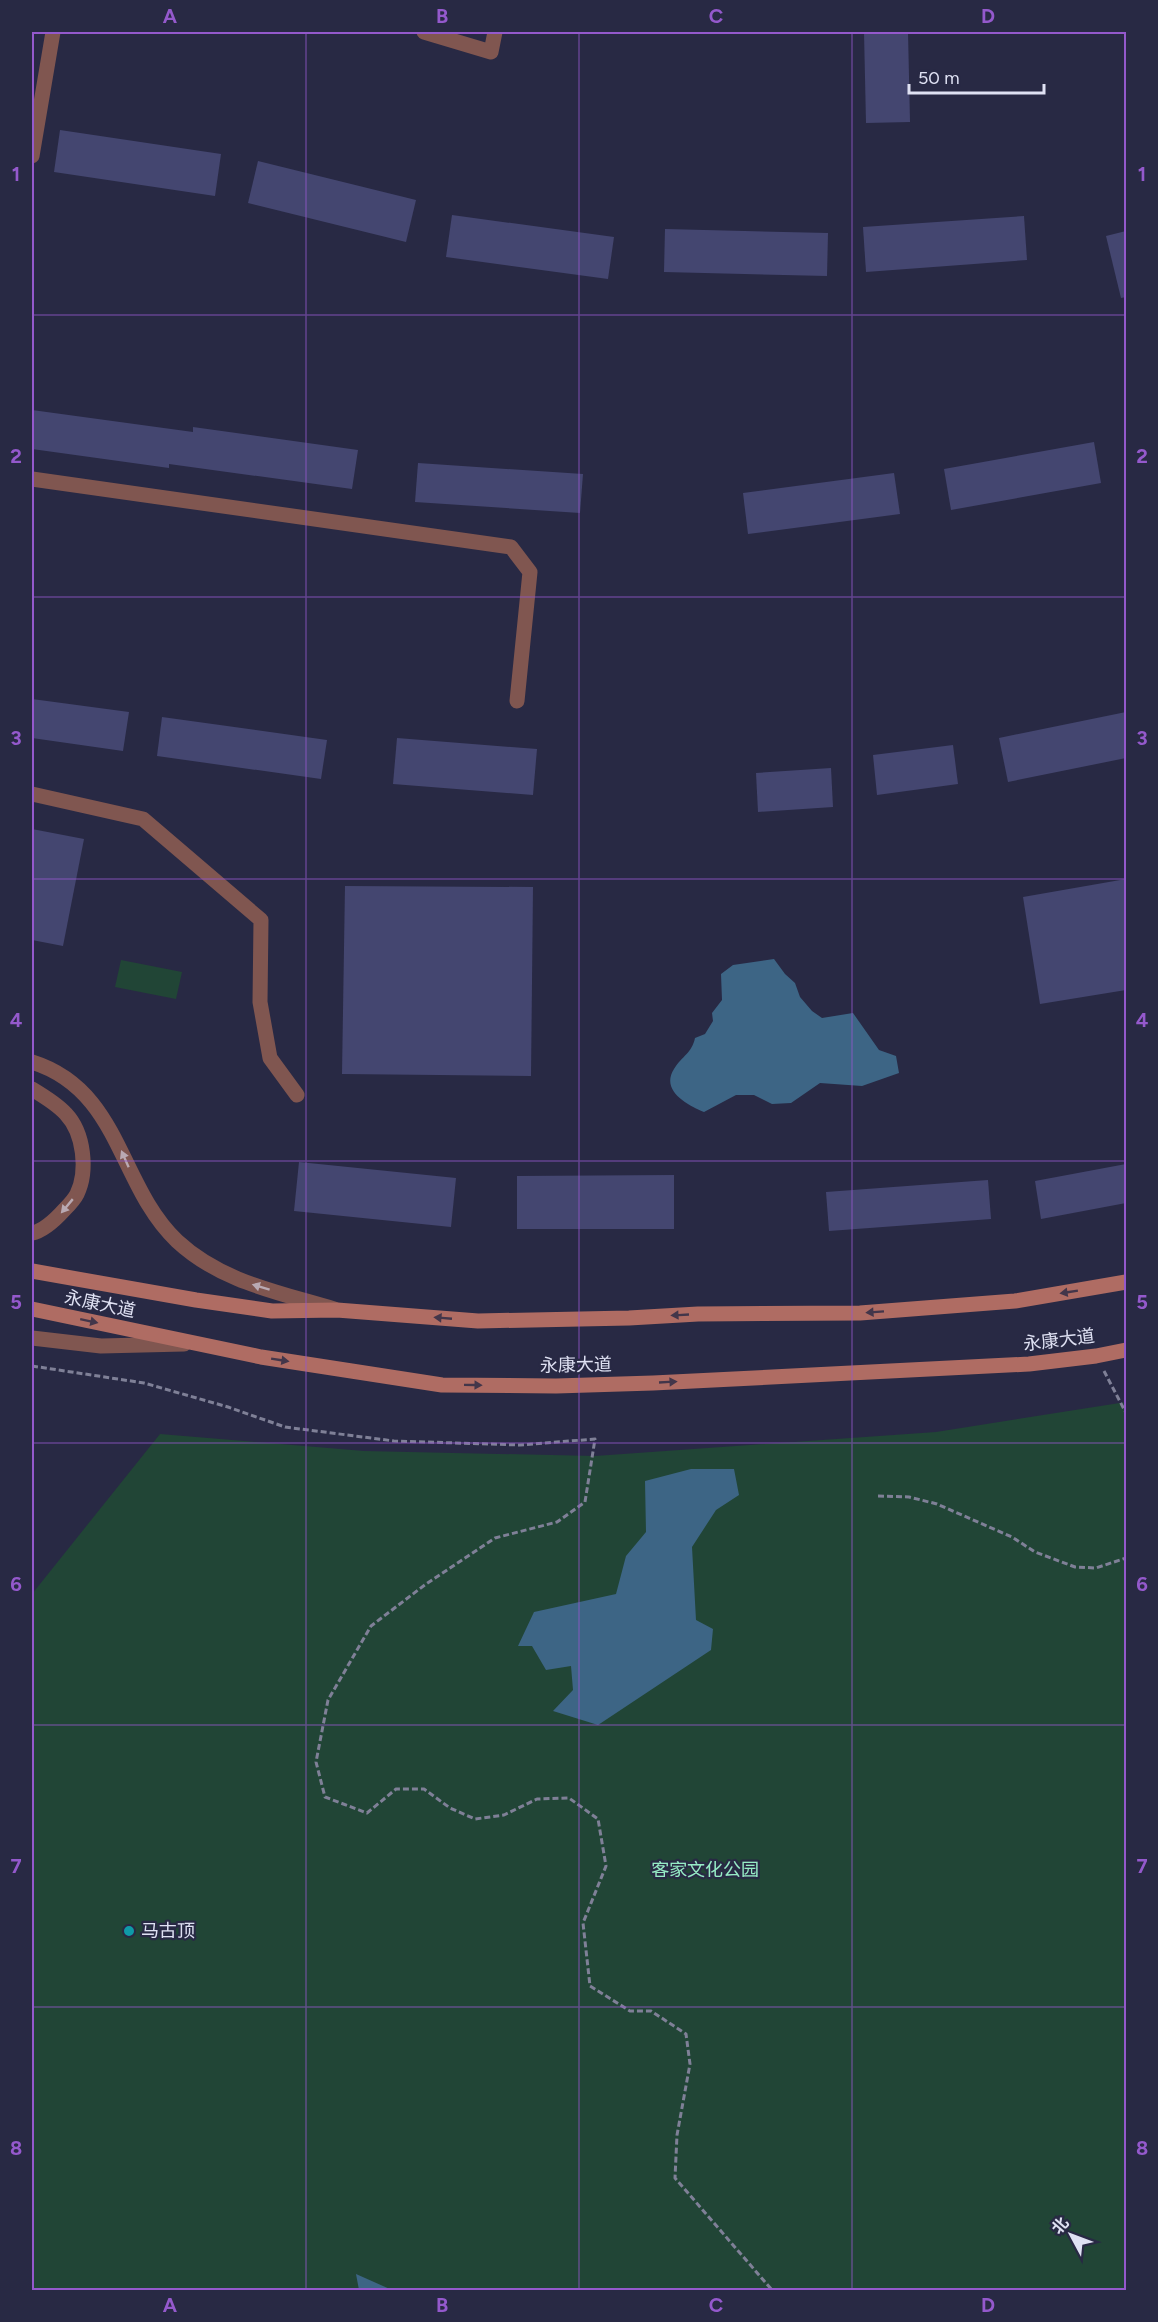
<svg xmlns="http://www.w3.org/2000/svg" width="1158" height="2322" font-family="Figtree,'Noto Sans SC',sans-serif">
  <style>
    .green { fill: #214536 }
    .water { fill: #3d6585 }
    .building { fill: #444670 }
    .lines { fill: none; stroke-linecap: round; stroke-linejoin: round }
    .path { stroke: #7f8097; stroke-width: 3; stroke-dasharray: 6 3; stroke-linecap: butt }
    .minor { stroke: #805650; stroke-width: 15 }
    .tertiary { stroke: #805650; stroke-width: 15 }
    .secondary { stroke: #af6c63; stroke-width: 15 }
    .oneway { fill: #b9a9b2 }
    .oneway2 { fill: #43364a }
    .grid { fill: none; stroke: #9459cc; stroke-width: 1.5; stroke-opacity: 0.55 }
    .culture-dot { fill: #0f9aa8; stroke: #282944; stroke-width: 2 }
    .labels { text-anchor: middle; dominant-baseline: central; stroke-width: 4.5; stroke-linejoin: round; paint-order: stroke }
    .street-label { font-size: 18px; fill: #dfe1f3; stroke: #282944 }
    .park-label { font-size: 18px; fill: #96ebc5; stroke: #282944 }
    .poi-label { font-size: 18px; fill: #dfe1f3; stroke: #282944; text-anchor: start }
    .neatline { fill: none; stroke: #9459cc; stroke-width: 2 }
    .grid-label { font-size: 20px; text-anchor: middle; font-weight: bold; fill: #9459cc }
  </style>
  <rect width="100%" height="100%" fill="#282944"/>
  <g class="green">
    <path d="M 121,960 L 182,972 L 176,999 L 115,987 Z"/>
    <path d="M 1126,1402 L 1126,2290 L 32,2290 L 32,1594 L 160,1434 L 364,1451 L 595,1456 L 936,1432 Z"/>
  </g>
  <g class="water">
    <path d="M 774,959 L 785,974 L 795,983 L 800,997 L 812,1011 L 822,1018 L 853,1013 L 879,1050 L 896,1056 L 899,1073 L 862,1086 L 820,1083 L 791,1103 L 772,1104 L 754,1095 L 736,1095 L 704,1112 C 688,1105 660,1091 674,1069 C 682,1056 692,1053 695,1038 L 705,1034 L 713,1021 L 712,1013 L 722,1000 L 721,974 L 733,965 Z"/>
    <path d="M 691,1469 L 734,1469 L 739,1495 L 716,1510 L 692,1547 L 696,1620 L 713,1629 L 711,1650 L 598,1725 L 553,1711 L 573,1690 L 571,1666 L 546,1670 L 532,1646 L 518,1646 L 534,1612 L 616,1594 L 626,1556 L 646,1532 L 645,1481 Z"/>
    <path d="M 356,2274 L 392,2290 L 359,2290 Z"/>
  </g>
  <g class="building">
    <path d="M 864,32 L 908,32 L 910,122 L 866,123 Z"/>
    <path d="M 60,130 L 221,154 L 215,196 L 54,172 Z"/>
    <path d="M 258,161 L 416,200 L 406,242 L 248,203 Z"/>
    <path d="M 452,215 L 614,237 L 608,279 L 446,257 Z"/>
    <path d="M 1024,216 L 1027,260 L 866,272 L 863,227 Z"/>
    <path d="M 665,229 L 828,233 L 827,276 L 664,272 Z"/>
    <path d="M 1126,231 L 1126,297 L 1121,298 L 1106,236 Z"/>
    <path d="M 32,410 L 193,432 L 193,427 L 358,450 L 352,489 L 169,464 L 169,468 L 32,449 Z"/>
    <path d="M 1094,442 L 1101,483 L 951,510 L 944,469 Z"/>
    <path d="M 418,463 L 583,474 L 580,513 L 415,502 Z"/>
    <path d="M 894,473 L 900,514 L 748,534 L 743,493 Z"/>
    <path d="M 32,699 L 129,712 L 123,751 L 32,738 Z"/>
    <path d="M 1126,712 L 1126,758 L 1008,782 L 999,738 Z"/>
    <path d="M 162,717 L 327,740 L 321,779 L 157,756 Z"/>
    <path d="M 397,738 L 537,749 L 533,795 L 393,784 Z"/>
    <path d="M 953,745 L 958,784 L 877,795 L 873,755 Z"/>
    <path d="M 831,768 L 833,807 L 758,812 L 756,773 Z"/>
    <path d="M 32,829 L 84,839 L 63,946 L 32,940 Z"/>
    <path d="M 1126,879 L 1126,990 L 1040,1004 L 1023,897 Z"/>
    <path d="M 345,886 L 533,887 L 531,1076 L 342,1074 Z"/>
    <path d="M 299,1162 L 456,1178 L 451,1227 L 294,1211 Z"/>
    <path d="M 1126,1164 L 1126,1203 L 1041,1219 L 1035,1181 Z"/>
    <path d="M 674,1175 L 674,1229 L 517,1229 L 517,1176 Z"/>
    <path d="M 988,1180 L 991,1219 L 829,1231 L 826,1192 Z"/>
  </g>
  <g class="lines">
    <g class="path">
      <path d="M 32,1366 L 144,1383 L 228,1407 L 285,1427 L 394,1441 L 520,1445 L 595,1439 L 585,1502 L 557,1522 L 495,1538 L 426,1584 L 371,1626 L 328,1700 L 316,1762 L 325,1797 L 367,1813 L 396,1789 L 424,1789 L 450,1808 L 475,1819 L 504,1815 L 537,1799 L 569,1798 L 598,1819 L 606,1866 L 583,1923 L 590,1986 L 630,2011 L 651,2011 L 686,2034 L 690,2064 L 677,2135 L 675,2178 L 772,2290"/>
      <path d="M 1104,1371 L 1126,1413"/>
      <path d="M 878,1496 L 909,1497 L 937,1504 L 1012,1537 L 1035,1552 L 1075,1567 L 1096,1568 L 1126,1558"/>
    </g>
    <g class="minor">
      <path d="M 424,32 L 491,52 L 495,32"/>
      <path d="M 32,156 L 53,32"/>
      <path d="M 32,479 L 511,547 L 530,572 L 517,701"/>
      <path d="M 32,794 L 143,819 L 261,920 L 260,1002 L 270,1058 L 297,1095"/>
    </g>
    <g class="tertiary">
      <path d="M 32,1062 C 121,1090 118,1185 177,1241 C 221,1282 278,1292 334,1309"/>
      <path d="M 32,1089 C 42,1095 58,1105 66,1114 C 84,1133 88,1171 77,1194 C 74,1200 69,1205 65,1209 C 56,1219 44,1231 32,1233"/>
      <path d="M 32,1338 L 101,1346 L 184,1344"/>
    </g>
    <g class="secondary">
      <path d="M 32,1271 L 196,1300 L 272,1311 L 337,1310 L 478,1321 L 629,1318 L 698,1314 L 860,1313 L 1015,1301 L 1126,1282"/>
      <path d="M 32,1309 L 261,1357 L 442,1385 L 556,1386 L 653,1383 L 1029,1364 L 1096,1356 L 1126,1350"/>
    </g>
  </g>
  <defs><path id="oneway-solid" d="M-6-.8H1V-3.2L6.5 0L1 3.2V.8H-6Z" transform="scale(1.5)"/></defs>
  <g class="oneway">
    <use href="#oneway-solid" transform="translate(125 1159) rotate(-114)"/>
    <use href="#oneway-solid" transform="translate(67 1206) rotate(130)"/>
    <use href="#oneway-solid" transform="translate(261 1287) rotate(-163)"/>
  </g>
  <g class="oneway2">
    <use href="#oneway-solid" transform="translate(1069 1292) rotate(171)"/>
    <use href="#oneway-solid" transform="translate(875 1312) rotate(176)"/>
    <use href="#oneway-solid" transform="translate(680 1315) rotate(177)"/>
    <use href="#oneway-solid" transform="translate(443 1318) rotate(-175)"/>
    <use href="#oneway-solid" transform="translate(89 1321) rotate(12)"/>
    <use href="#oneway-solid" transform="translate(280 1360) rotate(9)"/>
    <use href="#oneway-solid" transform="translate(668 1382) rotate(-3)"/>
    <use href="#oneway-solid" transform="translate(473 1385) rotate(1)"/>
  </g>
  <path class="grid" d="M 306,32 L 306,2290M 579,32 L 579,2290M 852,32 L 852,2290M 32,315 L 1126,315M 32,597 L 1126,597M 32,879 L 1126,879M 32,1161 L 1126,1161M 32,1443 L 1126,1443M 32,1725 L 1126,1725M 32,2007 L 1126,2007"/>
  <circle class="culture-dot" cx="129" cy="1931" r="6"/>
  <g class="labels">
    <g class="street-label">
      <text transform="translate(100 1304) rotate(12)">永康大道</text>
      <text transform="translate(1059 1340) rotate(-7)">永康大道</text>
      <text transform="translate(576 1365) rotate(-1)">永康大道</text>
    </g>
    <g class="park-label">
      <text x="705" y="1870">客家文化公园</text>
    </g>
    <g class="poi-label">
      <text x="141" y="1931">马古顶</text>
    </g>
  </g>
  <rect width="1158" height="2322" fill="none" stroke="#282944" stroke-width="66"/>
  <g transform="translate(1071 2235) rotate(311)" stroke="#282944" stroke-width="4.5" paint-order="stroke">
  <path d="M0-4.5L10 22L0 15L-10 22Z" fill="#dfe1f3"/>
  <text y="-9" font-size="16" font-weight="bold" text-anchor="middle" fill="#dfe1f3">北</text>
  </g>
  <path d="M909 84v9h135v-9" fill="none" stroke="#dfe1f3" stroke-width="3"/>
  <text x="918" y="84" font-size="18" fill="#dfe1f3" stroke="#282944" stroke-width="4.5" paint-order="stroke">50 m</text>
  <rect x="33" y="33" width="1092" height="2256" class="neatline"/>
  <g class="grid-label">
    <text x="170" y="23">A</text>
    <text x="442" y="23">B</text>
    <text x="716" y="23">C</text>
    <text x="988" y="23">D</text>
    <text x="16" y="181">1</text>
    <text x="1142" y="181">1</text>
    <text x="16" y="463">2</text>
    <text x="1142" y="463">2</text>
    <text x="16" y="745">3</text>
    <text x="1142" y="745">3</text>
    <text x="16" y="1027">4</text>
    <text x="1142" y="1027">4</text>
    <text x="16" y="1309">5</text>
    <text x="1142" y="1309">5</text>
    <text x="16" y="1591">6</text>
    <text x="1142" y="1591">6</text>
    <text x="16" y="1873">7</text>
    <text x="1142" y="1873">7</text>
    <text x="16" y="2155">8</text>
    <text x="1142" y="2155">8</text>
    <text x="170" y="2312">A</text>
    <text x="442" y="2312">B</text>
    <text x="716" y="2312">C</text>
    <text x="988" y="2312">D</text>
  </g>
</svg>
